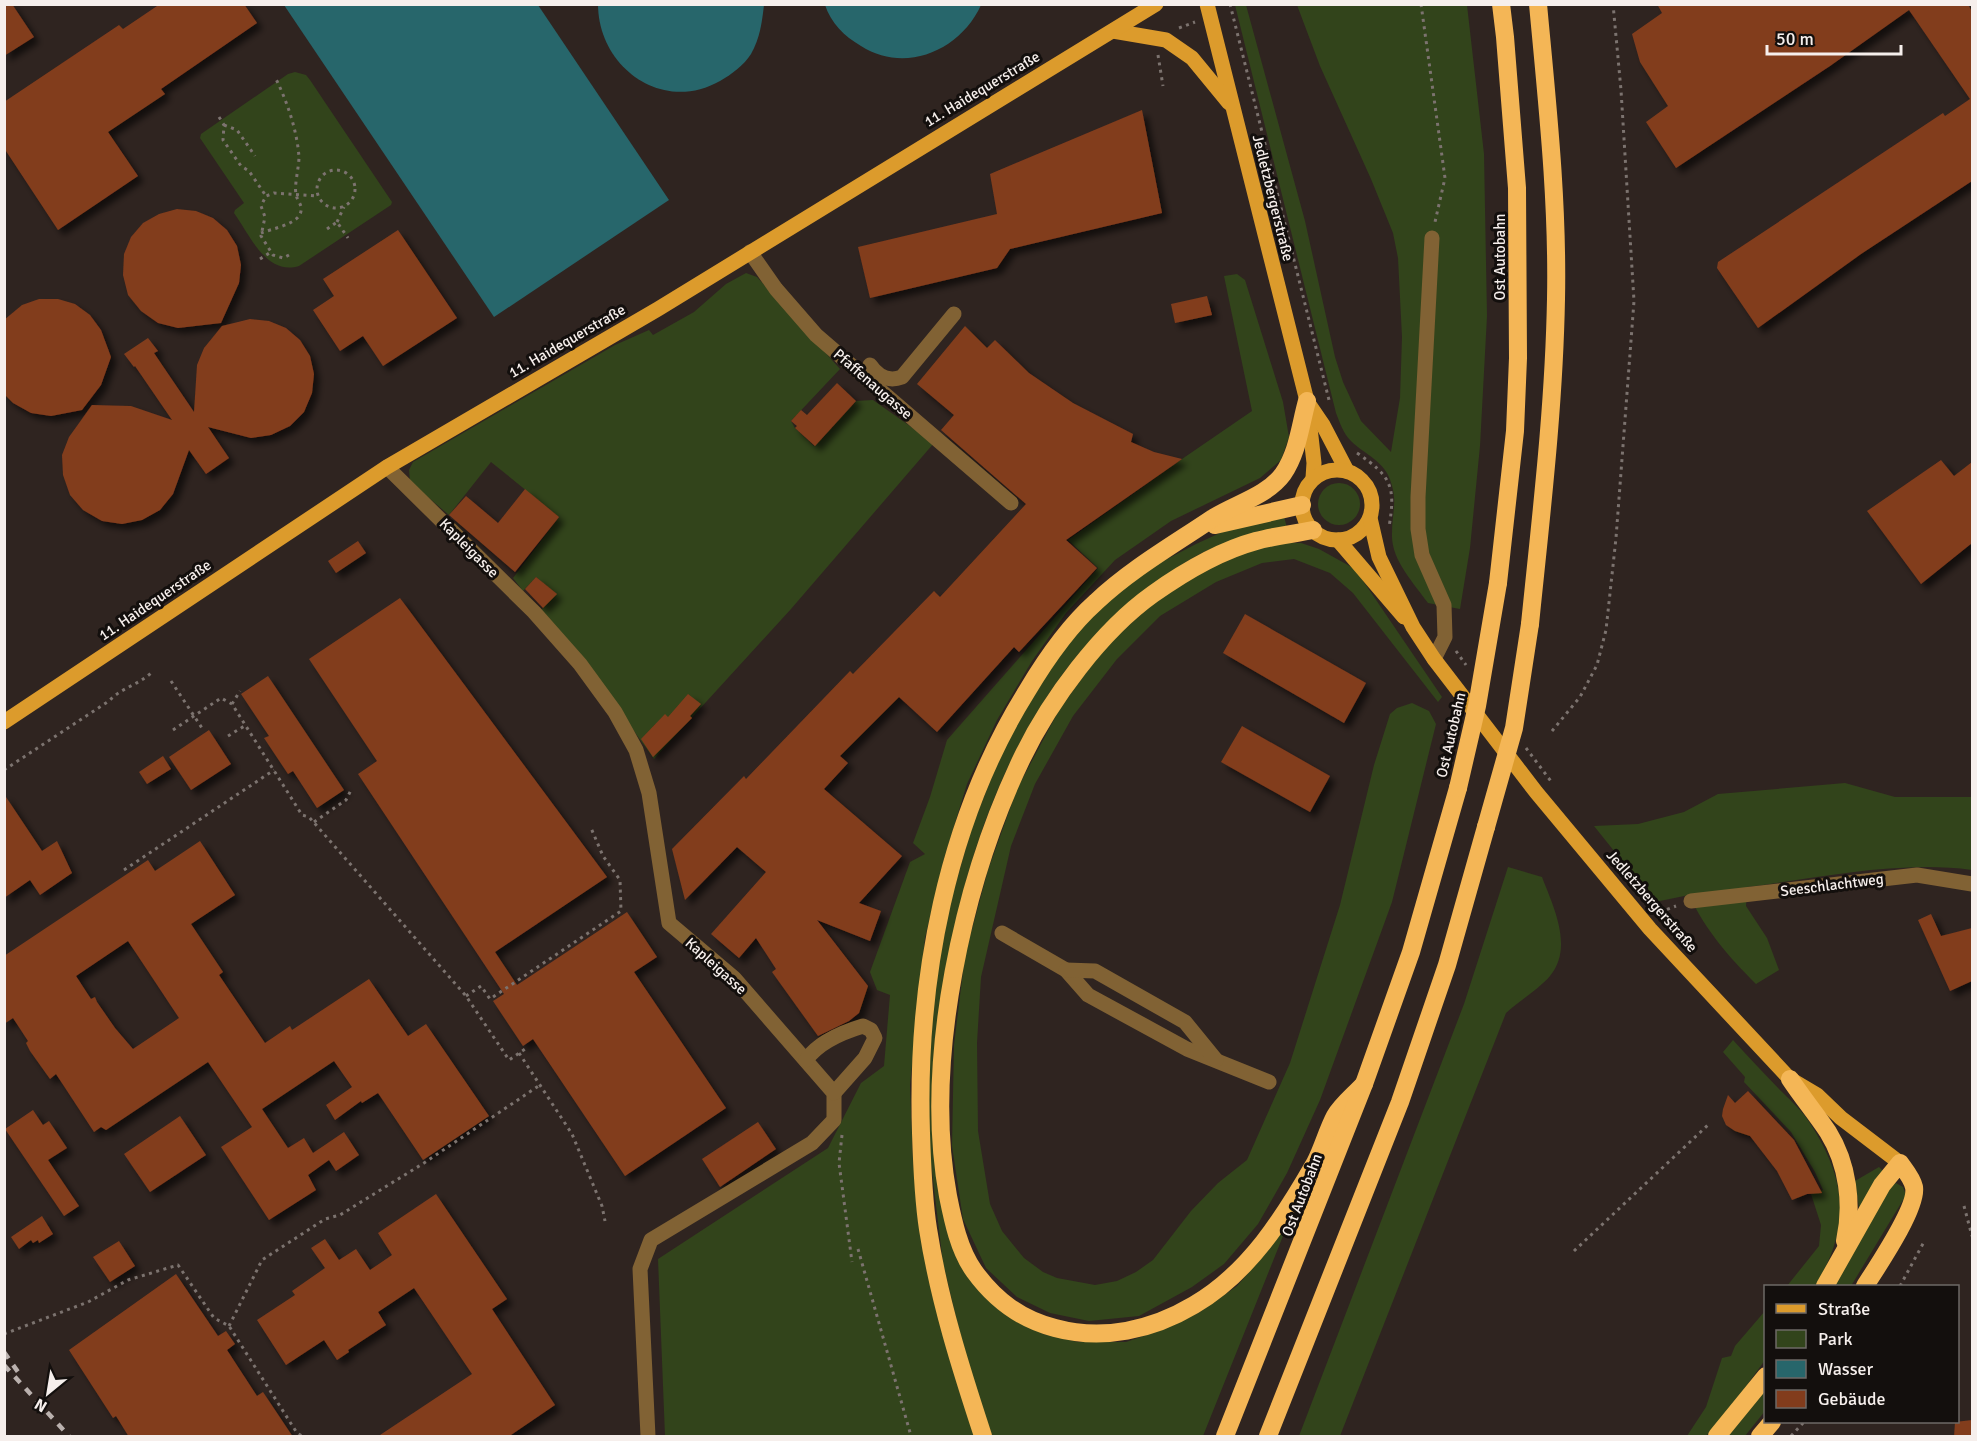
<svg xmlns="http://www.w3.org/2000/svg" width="1977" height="1441" font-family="Signika,sans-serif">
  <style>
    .green { fill: #32441b }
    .water { fill: #27666b }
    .building { fill: #823c1c; fill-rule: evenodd; filter: url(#shadow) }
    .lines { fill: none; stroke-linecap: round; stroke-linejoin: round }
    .path { stroke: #7c736f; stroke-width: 3; stroke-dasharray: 3 4.5; stroke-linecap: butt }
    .minor { stroke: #816234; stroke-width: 15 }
    .major { stroke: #dc9b2c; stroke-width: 15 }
    .highway { stroke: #f4b656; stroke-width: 18 }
    .rail { stroke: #bab1ae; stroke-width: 4.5; stroke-dasharray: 8 8; stroke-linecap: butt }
    .highway-bridge { stroke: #f4b656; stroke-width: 18 }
    .labels { text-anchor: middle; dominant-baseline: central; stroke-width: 6; stroke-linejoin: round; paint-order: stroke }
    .street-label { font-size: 15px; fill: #f6efec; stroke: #130f0d }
  </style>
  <defs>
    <filter id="shadow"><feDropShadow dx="5.5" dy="5.5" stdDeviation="3" flood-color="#0009"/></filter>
  </defs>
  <rect width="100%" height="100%" fill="#2f2420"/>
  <g class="green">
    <path d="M 1235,5 L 1246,5 L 1305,221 L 1335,357 L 1343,382 L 1361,421 L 1391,452 L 1400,398 L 1402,337 L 1398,258 L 1393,233 L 1371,179 L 1320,66 L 1297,5 L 1467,5 L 1484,154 L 1487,316 L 1480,446 L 1470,548 L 1460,609 L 1428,603 C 1414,583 1391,560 1392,534 C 1392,510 1399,499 1388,475 C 1380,459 1363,453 1351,441 C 1343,433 1340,423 1336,413 Z"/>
    <path d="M 295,72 L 306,75 L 310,80 L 392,202 L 391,205 L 299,266 C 266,276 250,235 234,213 L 235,210 L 244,203 L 200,138 L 201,134 L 288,74 Z"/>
    <path d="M 746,273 L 757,277 L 840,369 L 791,421 L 795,428 L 814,446 L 856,401 L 873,400 L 934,443 L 791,609 L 654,759 L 598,681 L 541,610 L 556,594 L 536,577 L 523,591 L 513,578 L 559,517 L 491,462 L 449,515 L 410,482 L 409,470 L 413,462 L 615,345 L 649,330 L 653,335 L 694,312 L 726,284 Z"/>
    <path d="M 1237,274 L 1245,280 L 1283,402 L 1289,437 L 1281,460 L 1260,478 L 1171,521 L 1115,560 L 1066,613 L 1032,661 L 997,720 L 967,784 L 944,859 L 925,938 L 910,1085 L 913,1161 L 926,1267 L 975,1436 L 665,1436 L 658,1259 L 828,1148 L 861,1083 L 884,1066 L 890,995 L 877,990 L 870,972 L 910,862 L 925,854 L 913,843 L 930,797 L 947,740 L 1098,568 L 1068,540 L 1182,459 L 1252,411 L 1224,276 Z"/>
    <circle cx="1339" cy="504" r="21"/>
    <path d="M 1284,516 L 1287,528 C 1259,534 1230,540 1204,552 C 1189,559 1175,569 1162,578 C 1035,663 973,820 947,965 C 944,981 941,998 939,1014 C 937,1034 943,1070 945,1091 C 951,1150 957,1209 962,1268 L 1043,1334 L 1078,1342 L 1126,1342 L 1167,1328 L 1200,1312 L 1237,1286 L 1257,1263 L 1289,1221 L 1203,1436 L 992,1436 L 966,1359 L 943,1263 L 929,1147 L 927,1093 L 935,984 L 950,903 L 972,827 L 1004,746 L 1055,660 L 1097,611 L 1152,567 L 1196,544 L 1231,528 Z"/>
    <path d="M 1279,543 L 1301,543 L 1319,549 L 1355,569 L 1442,697 L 1438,702 L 1353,593 L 1330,573 L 1294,559 L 1262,563 L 1216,582 L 1160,616 L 1117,659 L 1073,716 L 1035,784 L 1011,846 L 981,977 L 977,1043 L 978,1131 L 990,1204 L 1002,1231 L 1024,1258 L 1043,1272 L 1057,1278 L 1095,1285 L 1117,1281 L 1136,1272 L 1153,1260 L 1191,1211 L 1218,1183 L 1247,1160 L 1290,1063 L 1340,905 L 1374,765 L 1390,714 L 1397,708 L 1412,703 L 1429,711 L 1436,724 L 1392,902 L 1320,1100 L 1287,1173 L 1258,1224 L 1224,1264 L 1192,1287 L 1139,1316 L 1089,1321 L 1050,1313 L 1017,1297 L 986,1268 L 963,1219 L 952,1146 L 954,1045 L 965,955 L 988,870 L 1017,789 L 1059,710 L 1103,649 L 1159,598 L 1229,557 Z"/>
    <path d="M 1845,783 L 1895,797 L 1972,797 L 1972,870 C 1900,860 1819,878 1747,887 L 1746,906 L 1767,938 L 1779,970 L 1756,984 C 1728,956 1706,931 1689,895 L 1655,902 L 1594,826 L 1638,824 L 1684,812 L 1718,794 Z"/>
    <path d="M 1508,867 L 1542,877 C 1553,906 1574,947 1550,976 C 1539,989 1519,1001 1506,1013 L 1340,1436 L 1299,1436 L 1464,1004 Z"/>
    <path d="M 1733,1040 C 1748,1057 1764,1073 1780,1090 C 1788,1098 1798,1107 1805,1116 C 1846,1175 1853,1224 1815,1286 L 1787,1286 L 1819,1246 L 1821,1225 L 1811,1194 L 1823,1190 L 1815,1172 L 1791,1132 L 1744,1082 L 1745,1077 L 1723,1052 Z"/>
    <path d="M 1879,1167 L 1883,1171 L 1859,1208 L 1855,1181 Z"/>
    <path d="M 1896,1183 L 1903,1187 L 1906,1195 L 1851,1286 L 1832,1286 L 1889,1188 Z"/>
    <path d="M 1765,1311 L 1765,1360 L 1724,1417 L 1706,1436 L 1687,1436 L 1706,1407 L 1722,1358 L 1731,1356 L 1735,1346 Z"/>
    <path d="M 1765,1387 L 1765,1411 L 1745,1436 L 1726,1436 Z"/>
  </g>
  <g class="water">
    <path d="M 598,4 L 764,4 L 764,5 C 762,22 760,38 751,54 C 744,65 732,74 720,81 C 662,114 598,67 598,4 Z"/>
    <path d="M 284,5 L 538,5 L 669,200 L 494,317 Z"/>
    <path d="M 825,5 L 825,4 L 981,5 C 960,51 905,74 861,46 C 844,36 831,23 825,5 Z"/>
  </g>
  <g class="building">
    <path d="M 4,4 L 12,4 L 34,37 L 4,56 Z"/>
    <path d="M 160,4 L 244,4 L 257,23 L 161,89 L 165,94 L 108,132 L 138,176 L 58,230 L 4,148 L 4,102 L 119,25 L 123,29 Z"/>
    <path d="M 1657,4 L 1968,4 L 1972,12 L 1972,181 L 1861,254 L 1758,328 L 1717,268 L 1718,262 L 1943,113 L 1945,116 L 1970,99 L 1909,10 L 1830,66 L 1676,168 L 1646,122 L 1668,106 L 1640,62 L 1632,34 L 1662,13 Z"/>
    <path d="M 1142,110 L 1162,213 L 1010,249 L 997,268 L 870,298 L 858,247 L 997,214 L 990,174 Z"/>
    <path d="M 177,209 L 196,211 L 213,218 L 227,230 L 237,246 L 241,265 L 239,283 L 221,323 L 178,328 L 158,323 L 141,311 L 128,295 L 123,275 L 124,254 L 131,237 L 143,223 L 159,214 Z"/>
    <path d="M 398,230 L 457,318 L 383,366 L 363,336 L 340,351 L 313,310 L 334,296 L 323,279 Z"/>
    <path d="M 1207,296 L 1212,315 L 1175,323 L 1171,304 Z"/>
    <path d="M 39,299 L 58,299 L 75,304 L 90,315 L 101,330 L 111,357 L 101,385 L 82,410 L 51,416 L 31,413 L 13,403 L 4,394 L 4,320 L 22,305 Z"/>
    <path d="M 250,319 L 269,321 L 286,328 L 300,340 L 310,356 L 314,374 L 312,393 L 304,412 L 290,426 L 271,435 L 251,438 L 208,427 L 229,458 L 206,474 L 189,450 L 173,494 L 160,510 L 142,520 L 122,524 L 102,521 L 83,510 L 70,495 L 63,475 L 62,455 L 69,437 L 92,405 L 131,406 L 172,420 L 135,366 L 134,367 L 124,354 L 148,338 L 158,351 L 154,353 L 194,412 L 197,365 L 204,348 L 222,326 Z"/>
    <path d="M 965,326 L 987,348 L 995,340 L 1029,373 L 1073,403 L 1133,434 L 1131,442 L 1154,452 L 1182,459 L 1066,540 L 1097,568 L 1019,652 L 1014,647 L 937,732 L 899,697 L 840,756 L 848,763 L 824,789 L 902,856 L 859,903 L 881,911 L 870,941 L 817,920 L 868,986 L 859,1013 L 849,1021 L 818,1036 L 772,972 L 776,969 L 756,938 L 739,958 L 711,934 L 766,872 L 737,847 L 685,900 L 672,849 L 744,776 L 746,779 L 850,671 L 853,674 L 934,591 L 940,597 L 1026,504 L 941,430 L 954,415 L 917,384 Z"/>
    <path d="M 837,383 L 856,401 L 815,446 L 795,428 L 797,426 L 791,421 L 801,410 L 807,415 Z"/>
    <path d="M 1941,460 L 1954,476 L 1972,462 L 1972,543 L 1921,584 L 1867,511 Z"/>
    <path d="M 525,489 L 559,517 L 515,572 L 449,515 L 466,496 L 498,523 Z"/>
    <path d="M 358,541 L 366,553 L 336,573 L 328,561 Z"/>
    <path d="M 536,577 L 557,594 L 543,608 L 525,589 Z"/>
    <path d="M 400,598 L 607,877 L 495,952 L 517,985 L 627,912 L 657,957 L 634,972 L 726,1108 L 625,1176 L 533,1039 L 523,1046 L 493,1001 L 504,994 L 358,774 L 377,761 L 309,659 Z"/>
    <path d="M 1245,614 L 1366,683 L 1344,723 L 1223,653 Z"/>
    <path d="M 268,676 L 344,790 L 317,808 L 293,771 L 288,774 L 264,738 L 269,736 L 241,694 Z"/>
    <path d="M 688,694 L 701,704 L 690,716 L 692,718 L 653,757 L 641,739 L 665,714 L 668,717 Z"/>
    <path d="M 1242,726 L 1330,776 L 1310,812 L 1221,762 Z"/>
    <path d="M 209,730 L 231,764 L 191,790 L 169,757 Z"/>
    <path d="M 163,756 L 171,769 L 147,784 L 139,772 Z"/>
    <path d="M 4,794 L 42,851 L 57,841 L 72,873 L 40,895 L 30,880 L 4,898 Z"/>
    <path d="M 200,841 L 235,895 L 191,924 L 223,972 L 219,975 L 265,1043 L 290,1026 L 292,1030 L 369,979 L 408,1036 L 426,1024 L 489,1116 L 423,1160 L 378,1093 L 362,1103 L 361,1101 L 335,1120 L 326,1105 L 352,1087 L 334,1061 L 262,1109 L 288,1148 L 304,1138 L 313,1153 L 344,1132 L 359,1155 L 336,1171 L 329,1160 L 308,1175 L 316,1190 L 269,1220 L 221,1147 L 252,1127 L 208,1062 L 106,1130 L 101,1127 L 94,1132 L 56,1074 L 50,1079 L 30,1051 L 26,1043 L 28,1041 L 13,1018 L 4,1024 L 4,956 L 148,860 L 155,871 ZM 128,941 L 179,1018 L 133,1049 L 115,1028 L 97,1002 L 95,997 L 91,999 L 76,976 Z"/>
    <path d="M 1931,914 L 1941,936 L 1972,928 L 1972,981 L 1950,991 L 1918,920 Z"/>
    <path d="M 1748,1091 L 1794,1140 L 1822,1193 L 1807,1194 L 1792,1200 L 1777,1171 L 1750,1136 L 1735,1131 L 1726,1125 L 1722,1116 L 1723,1109 L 1728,1095 L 1735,1103 Z"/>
    <path d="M 33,1110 L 43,1125 L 49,1121 L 67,1148 L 48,1160 L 79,1206 L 64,1216 L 5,1129 Z"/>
    <path d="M 180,1116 L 206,1155 L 150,1192 L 124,1154 Z"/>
    <path d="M 758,1122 L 776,1149 L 720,1187 L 702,1159 Z"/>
    <path d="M 436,1194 L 507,1299 L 492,1309 L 555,1405 L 508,1437 L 377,1437 L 472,1374 L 414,1288 L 378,1312 L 386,1325 L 348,1350 L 349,1352 L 337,1360 L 324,1340 L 286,1365 L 257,1320 L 295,1295 L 292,1291 L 325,1268 L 311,1248 L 325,1239 L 339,1260 L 356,1249 L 370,1270 L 392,1255 L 378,1233 Z"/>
    <path d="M 42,1216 L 53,1234 L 39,1243 L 38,1240 L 33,1243 L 31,1240 L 19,1249 L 11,1237 Z"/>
    <path d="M 119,1241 L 135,1266 L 110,1282 L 93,1257 Z"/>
    <path d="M 176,1274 L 218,1336 L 226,1331 L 235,1344 L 227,1350 L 257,1396 L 263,1392 L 293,1437 L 129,1437 L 116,1416 L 113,1418 L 69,1350 Z"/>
    <path d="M 1972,1420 L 1972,1437 L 1954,1437 L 1955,1422 Z"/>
  </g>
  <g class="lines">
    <g class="path">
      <path d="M 1230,4 L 1330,404"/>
      <path d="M 1421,4 L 1445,178 L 1435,222"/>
      <path d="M 1179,28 L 1195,22"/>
      <path d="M 1158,55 L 1163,86"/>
      <path d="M 219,117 L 224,125 L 223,140 L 241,166 L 249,171 L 266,196"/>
      <path d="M 224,125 L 237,130 L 255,156"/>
      <circle cx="336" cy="189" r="19"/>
      <path d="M 337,222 L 344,207"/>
      <path d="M 327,229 L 337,222 L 348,238"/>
      <path d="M 261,233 C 272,229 292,225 299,216 C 305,206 297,202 296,194 C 294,186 299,167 299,157 C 297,130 287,101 275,77"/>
      <path d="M 289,255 L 283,258 L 273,255 L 261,236 L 265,217 L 261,206 L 266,196 L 274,193 L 318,196"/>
      <path d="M 260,259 L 271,252"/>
      <path d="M 1357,453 C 1391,476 1396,486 1389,527"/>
      <path d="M 1456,651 L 1466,665"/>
      <path d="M 171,681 L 202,728"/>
      <path d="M 232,704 L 240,691"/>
      <path d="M 173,730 L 221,698 L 232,704 L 302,815 L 309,817 L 466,996 L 509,1060 L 525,1049"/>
      <path d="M 1552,731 L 1580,697 L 1597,665 L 1606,630 L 1616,538 L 1634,301 L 1621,90 L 1613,4"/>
      <path d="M 228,736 L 246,725"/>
      <path d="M 1526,748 L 1553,784"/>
      <path d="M 4,770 L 109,701 C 121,688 138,685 151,673"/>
      <path d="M 314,822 L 346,800 L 351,790"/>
      <path d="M 124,870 L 274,770"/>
      <path d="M 1638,886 L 1660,911"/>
      <path d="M 1660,912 L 1676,906"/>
      <path d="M 466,996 L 481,986 L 490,999 L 621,911 L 620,880 L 603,856 L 591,828"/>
      <path d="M 519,1053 L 572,1134 L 602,1206 L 605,1221"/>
      <path d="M 842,1135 L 839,1163 L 852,1262"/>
      <path d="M 1964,1206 L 1972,1236"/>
      <path d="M 858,1249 L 911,1436"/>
      <path d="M 1574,1251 L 1709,1124"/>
      <path d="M 1900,1286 L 1925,1240"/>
      <path d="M 229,1326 L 262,1260 L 325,1219 L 340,1215 L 424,1163 L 540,1085"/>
      <path d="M 4,1334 L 88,1302 L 128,1280 L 178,1265 L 214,1318 L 229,1326 L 297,1433 L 302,1436"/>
      <path d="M 1791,1436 L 1804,1422"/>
    </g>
    <g class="minor">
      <path d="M 1432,238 L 1418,497 L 1418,529 L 1422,555 L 1444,605 L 1445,637 L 1434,659"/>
      <path d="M 750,252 L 776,289 L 816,335 L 1011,503"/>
      <path d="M 870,365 C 878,377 889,382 902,377 L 954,314"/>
      <path d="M 387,467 L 534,612 L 580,664 L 615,712 L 636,750 L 649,793 L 669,923 L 734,978 L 834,1093 L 834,1120 L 812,1143 L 651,1240 L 640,1269 L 648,1436"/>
      <path d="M 1691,901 L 1917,875 L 1972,884"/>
      <path d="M 1002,933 L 1066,970 L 1088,995 L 1187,1049 L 1269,1082"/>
      <path d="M 1066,970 L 1095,971 L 1185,1022 L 1216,1060"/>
      <path d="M 806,1060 C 818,1043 843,1032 863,1026 L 871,1030 L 875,1038 L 865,1058 L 834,1093"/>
    </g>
    <g class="major">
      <path d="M 1207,4 L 1307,401 L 1314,463 L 1313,478"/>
      <path d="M 1113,31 L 1166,40 L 1192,58 L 1229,103"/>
      <path d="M 1308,403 L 1323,425 L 1347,471"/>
      <circle cx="1337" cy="505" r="35"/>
      <path d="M 1370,518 L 1379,557 L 1413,627 L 1434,659 L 1536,792 L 1650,929 L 1790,1079 L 1817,1095 L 1841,1118 L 1900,1163"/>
      <path d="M 1338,540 L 1404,617"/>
      <path d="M 4,722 L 387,467 L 658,309 L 1156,4"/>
    </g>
    <g class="highway">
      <path d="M 1215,525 L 1302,505"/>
      <path d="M 1313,530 C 1294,534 1274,536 1256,541 C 1219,551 1184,572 1153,594 C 1101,631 1050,700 1022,758 C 963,881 923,1061 948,1196 C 953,1221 959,1250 974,1271 C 995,1300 1020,1319 1055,1328 C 1103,1341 1152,1330 1194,1305 C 1249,1273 1284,1217 1315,1163 C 1323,1148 1327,1131 1335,1116 C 1342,1104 1355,1094 1364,1084"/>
      <path d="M 1498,583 L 1515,431 L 1518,358 L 1517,188 L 1505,37 L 1501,4"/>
      <path d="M 1530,624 C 1541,516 1554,408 1556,299 C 1558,200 1547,102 1538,4"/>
      <path d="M 1790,1079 C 1802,1097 1816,1114 1828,1132 C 1848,1164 1853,1205 1845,1241"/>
      <path d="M 1825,1286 L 1882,1185 L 1900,1163 C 1905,1170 1912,1178 1914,1187 C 1918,1207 1877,1267 1865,1286"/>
      <path d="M 983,1436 C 961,1369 939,1300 928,1229 C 923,1197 922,1165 921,1133 C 916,982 946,821 1027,691 C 1046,659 1068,627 1096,602 C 1131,569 1173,545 1213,518 C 1235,504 1267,496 1283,474 C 1298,452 1300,426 1307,401"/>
      <path d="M 1225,1436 L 1364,1084 L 1411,952 L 1458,788"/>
      <path d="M 1268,1436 L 1400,1102 L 1447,965 L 1486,827"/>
      <path d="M 1717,1436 L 1766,1376"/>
      <path d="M 1760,1436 L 1772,1422"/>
    </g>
    <g class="rail">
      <path d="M 4,1352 L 18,1372"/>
      <path d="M 4,1365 L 69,1436"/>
    </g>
    <g class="highway-bridge">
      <path d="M 1458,788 L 1477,706 L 1498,583"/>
      <path d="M 1486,827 L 1514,728 L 1530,624"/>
    </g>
  </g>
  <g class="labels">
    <g class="street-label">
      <text transform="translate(982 89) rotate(-31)">11. Haidequerstraße</text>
      <text transform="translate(1273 198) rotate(76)">Jedletzbergerstraße</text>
      <text transform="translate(1500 257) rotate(-90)">Ost Autobahn</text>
      <text transform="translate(567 341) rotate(-30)">11. Haidequerstraße</text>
      <text transform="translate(873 384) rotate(41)">Pfaffenaugasse</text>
      <text transform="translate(469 548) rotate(45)">Kapleigasse</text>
      <text transform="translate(155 600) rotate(-34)">11. Haidequerstraße</text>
      <text transform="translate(1451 735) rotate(-77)">Ost Autobahn</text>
      <text transform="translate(1832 885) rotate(-7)">Seeschlachtweg</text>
      <text transform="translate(1652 901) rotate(49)">Jedletzbergerstraße</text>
      <text transform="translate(716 966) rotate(42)">Kapleigasse</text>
      <text transform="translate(1302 1195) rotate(-69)">Ost Autobahn</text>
    </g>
  </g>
  <rect width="1977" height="1441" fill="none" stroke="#f6efec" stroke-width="12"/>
  <rect x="1764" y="1285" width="195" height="138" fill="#130f0d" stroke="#6e6966" stroke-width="1.5"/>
  <rect x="1776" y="1304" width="30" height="9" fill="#dc9b2c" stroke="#6e6966" stroke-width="1.5"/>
  <text x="1818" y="1315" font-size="18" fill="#f6efec">Straße</text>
  <rect x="1776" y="1330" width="30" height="18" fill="#32441b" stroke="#6e6966" stroke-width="1.5"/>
  <text x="1818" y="1345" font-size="18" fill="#f6efec">Park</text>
  <rect x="1776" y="1360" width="30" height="18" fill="#27666b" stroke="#6e6966" stroke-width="1.5"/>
  <text x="1818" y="1375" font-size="18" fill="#f6efec">Wasser</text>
  <rect x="1776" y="1390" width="30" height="18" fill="#823c1c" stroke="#6e6966" stroke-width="1.5"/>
  <text x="1818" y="1405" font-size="18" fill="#f6efec">Gebäude</text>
  <g transform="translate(48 1393) rotate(210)" stroke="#130f0d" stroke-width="4.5" paint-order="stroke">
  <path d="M0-4.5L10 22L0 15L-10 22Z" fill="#f6efec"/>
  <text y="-9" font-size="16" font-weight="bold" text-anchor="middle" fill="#f6efec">N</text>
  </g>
  <path d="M1767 45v9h134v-9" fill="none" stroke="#f6efec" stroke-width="3"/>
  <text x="1776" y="45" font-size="18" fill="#f6efec" stroke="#130f0d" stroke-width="4.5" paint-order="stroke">50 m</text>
</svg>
